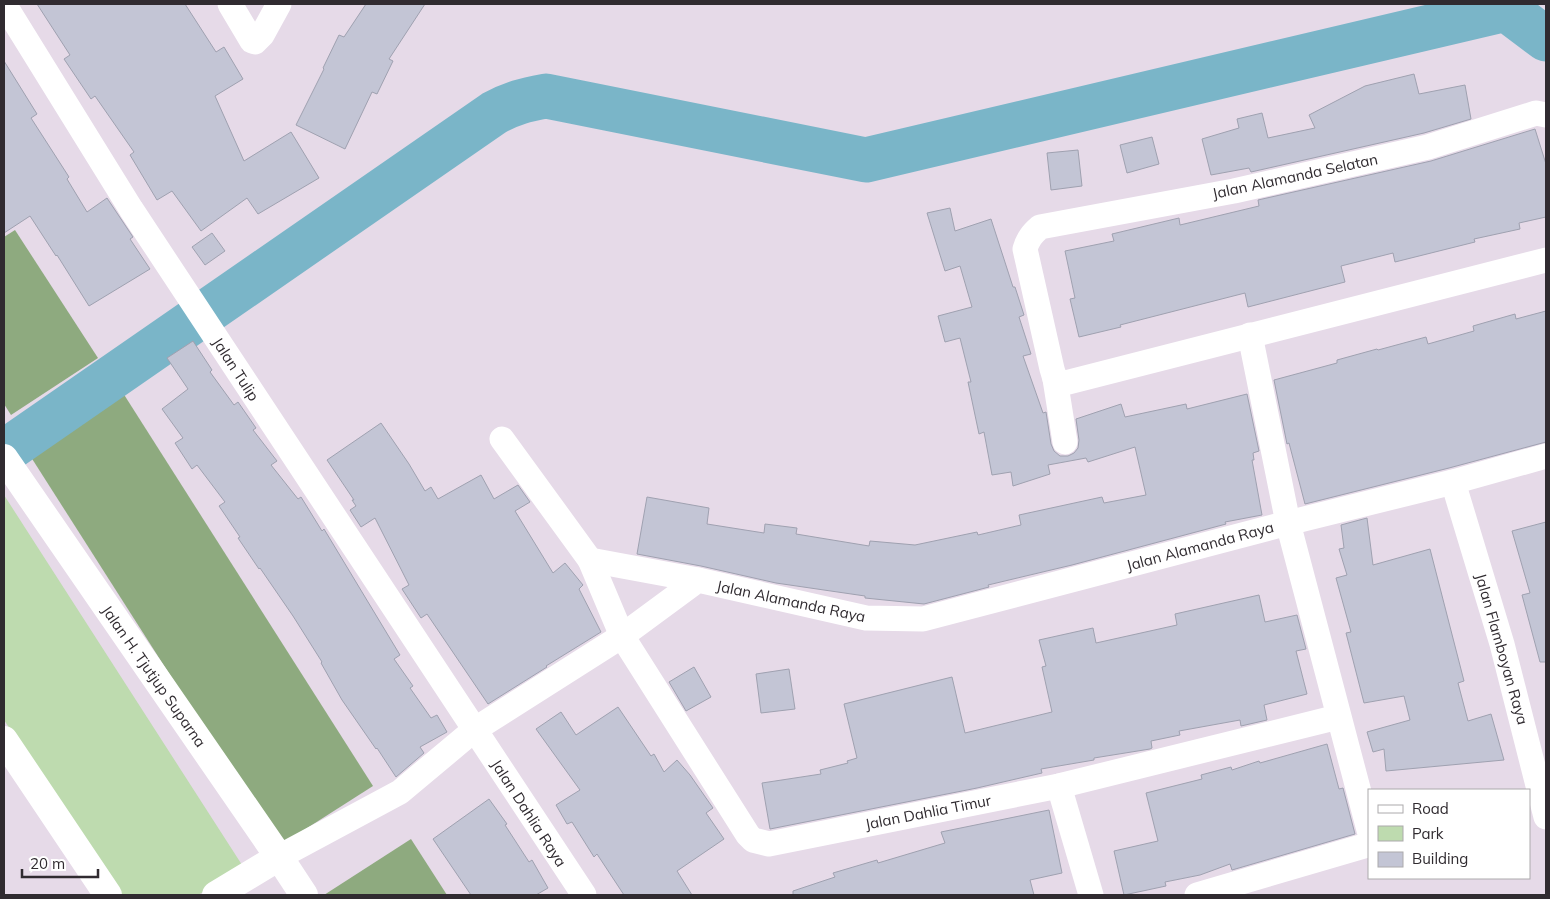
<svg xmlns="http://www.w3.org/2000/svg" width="1550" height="899" font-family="Mulish,sans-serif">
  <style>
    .green { fill: #bedbaf }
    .forest { fill: #8eaa7f }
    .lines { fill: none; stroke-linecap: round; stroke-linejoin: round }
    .river { stroke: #7ab5c8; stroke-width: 45 }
    .building { fill: #c3c5d5; stroke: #9fa1b0 }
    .street { stroke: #fff; stroke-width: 25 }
    .secondary { stroke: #fff; stroke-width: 28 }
    .labels { text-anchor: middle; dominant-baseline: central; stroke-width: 4.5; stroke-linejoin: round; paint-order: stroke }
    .street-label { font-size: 15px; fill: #302b30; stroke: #fff }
  </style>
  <rect width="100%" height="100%" fill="#e6dae8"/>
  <path class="green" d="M 4,495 L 244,868 L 198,895 L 120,895 L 4,720 Z"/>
  <g class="forest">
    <path d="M 15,230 L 98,358 L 11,415 L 4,404 L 4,237 Z"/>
    <path d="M 123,393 L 373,786 L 279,846 L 29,454 Z"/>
    <path d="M 411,839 L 447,895 L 324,895 Z"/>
  </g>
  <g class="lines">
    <path class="river" d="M 4,452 L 494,113 C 512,103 525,100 546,96 L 866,160 L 1506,9 L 1546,39"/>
  </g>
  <g class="building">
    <path d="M 37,4 L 185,4 L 216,52 L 224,47 L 243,79 L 215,96 L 244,161 L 291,132 L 319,178 L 258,214 L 247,198 L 201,231 L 172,191 L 157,200 L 130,155 L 134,152 L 95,96 L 91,99 L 64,59 L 70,55 Z"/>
    <path d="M 366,4 L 425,4 L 389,59 L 393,61 L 377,94 L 372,92 L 345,149 L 296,125 L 324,69 L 323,68 L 339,35 L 344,37 Z"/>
    <path d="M 4,61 L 37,114 L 31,118 L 69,177 L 67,179 L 87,212 L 107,198 L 133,237 L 130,239 L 150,269 L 89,306 L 57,255 L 56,256 L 30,216 L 4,233 Z"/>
    <path d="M 1414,74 L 1419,94 L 1465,85 L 1471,119 L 1424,133 L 1251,172 L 1249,168 L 1211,175 L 1202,139 L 1239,128 L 1237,119 L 1262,113 L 1268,138 L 1315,128 L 1309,115 L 1365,86 Z"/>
    <path d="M 1535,129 L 1546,164 L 1546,217 L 1519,223 L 1520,229 L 1474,239 L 1475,242 L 1395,262 L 1393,253 L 1341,266 L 1345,282 L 1248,307 L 1245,293 L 1120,325 L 1121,327 L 1079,337 L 1070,299 L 1075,298 L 1065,251 L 1114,241 L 1112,234 L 1179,218 L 1180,225 L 1259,206 L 1258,200 L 1431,161 Z"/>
    <path d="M 1152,137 L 1159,164 L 1127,173 L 1120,145 Z"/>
    <path d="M 1078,150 L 1082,186 L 1051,190 L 1047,153 Z"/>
    <path d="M 950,208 L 955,231 L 991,219 L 1013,287 L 1015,287 L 1024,315 L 1019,317 L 1031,354 L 1023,356 L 1043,413 L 1046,412 L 1051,444 L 1054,451 L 1060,456 L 1068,456 L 1074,453 L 1078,448 L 1079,440 L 1076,419 L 1121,404 L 1125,417 L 1186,404 L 1187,409 L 1247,394 L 1259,451 L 1253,453 L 1254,460 L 1252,460 L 1262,515 L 1225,522 L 1226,524 L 1072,565 L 988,585 L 989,587 L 924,604 L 865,598 L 865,596 L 776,583 L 701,566 L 637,554 L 647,497 L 709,508 L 707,524 L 764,533 L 765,524 L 797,528 L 796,534 L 869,546 L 870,541 L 915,545 L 977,532 L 978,535 L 1021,525 L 1019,515 L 1102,497 L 1104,503 L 1146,495 L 1135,447 L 1088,462 L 1086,458 L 1048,465 L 1050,474 L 1013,486 L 1011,472 L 992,475 L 984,432 L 979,434 L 968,382 L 971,382 L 960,338 L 945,342 L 938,316 L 972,307 L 960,266 L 945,271 L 927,213 Z"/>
    <path d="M 212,233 L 225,251 L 205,265 L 192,247 Z"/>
    <path d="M 1546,311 L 1546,442 L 1449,468 L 1305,504 L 1289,443 L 1287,444 L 1274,380 L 1337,363 L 1337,360 L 1377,349 L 1378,350 L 1426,337 L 1428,344 L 1474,331 L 1473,326 L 1515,314 L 1516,319 Z"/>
    <path d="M 193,341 L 212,370 L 210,372 L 234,405 L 238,402 L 256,428 L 253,430 L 277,461 L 271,465 L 298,499 L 301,497 L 322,531 L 324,529 L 400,655 L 394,659 L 413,686 L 410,688 L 431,718 L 437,715 L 447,732 L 420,747 L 424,753 L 396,777 L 377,748 L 376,749 L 342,700 L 321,663 L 322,662 L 293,616 L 260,568 L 259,569 L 238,538 L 240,537 L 219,506 L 225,502 L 197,465 L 192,469 L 175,443 L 183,438 L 162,409 L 188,389 L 167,358 Z"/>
    <path d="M 381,423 L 409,464 L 425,491 L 431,487 L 438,499 L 481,475 L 494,499 L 518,485 L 530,502 L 515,511 L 553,573 L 565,563 L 583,585 L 579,589 L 601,632 L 546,666 L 547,667 L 488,704 L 427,614 L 421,618 L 402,589 L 409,585 L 375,518 L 361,527 L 350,510 L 356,506 L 352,500 L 354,500 L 327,460 Z"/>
    <path d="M 1367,518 L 1373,565 L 1430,549 L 1464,681 L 1458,683 L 1468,721 L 1491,714 L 1504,760 L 1386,771 L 1384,749 L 1373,752 L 1367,732 L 1410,720 L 1404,696 L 1364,703 L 1346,633 L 1351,632 L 1336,578 L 1347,575 L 1339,549 L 1344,548 L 1341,525 Z"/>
    <path d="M 1546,522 L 1546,662 L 1540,662 L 1522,595 L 1530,593 L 1512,531 Z"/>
    <path d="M 1259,595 L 1265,622 L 1297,615 L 1306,649 L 1296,651 L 1307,694 L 1264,705 L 1267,720 L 1241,726 L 1240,720 L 1179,731 L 1180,735 L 1151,741 L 1152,748 L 1150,749 L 1094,758 L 1094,760 L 1041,769 L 1042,773 L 977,788 L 770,829 L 762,783 L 821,774 L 820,770 L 848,763 L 847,761 L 857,758 L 844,704 L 952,677 L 965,733 L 1052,712 L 1042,667 L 1046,666 L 1039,640 L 1093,628 L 1096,643 L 1177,625 L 1175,614 Z"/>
    <path d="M 694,667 L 711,697 L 686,711 L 669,682 Z"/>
    <path d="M 789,669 L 795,709 L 761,713 L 756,674 Z"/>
    <path d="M 618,707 L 651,756 L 654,754 L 664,772 L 677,760 L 690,775 L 713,808 L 706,813 L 724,839 L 677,871 L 692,895 L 624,895 L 597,854 L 594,857 L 572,822 L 567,824 L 556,805 L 580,790 L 536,729 L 561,712 L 576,735 Z"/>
    <path d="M 1327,744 L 1339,789 L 1343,788 L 1355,834 L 1232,870 L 1230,864 L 1200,875 L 1165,882 L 1166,886 L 1124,895 L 1114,851 L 1158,841 L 1146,793 L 1202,779 L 1201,775 L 1231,767 L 1232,770 L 1259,761 L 1260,763 Z"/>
    <path d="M 489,799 L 507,824 L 505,825 L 529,862 L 532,860 L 548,888 L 536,895 L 471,895 L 433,839 Z"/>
    <path d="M 1049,810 L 1062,873 L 1030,880 L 1034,895 L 793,895 L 793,891 L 835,877 L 833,873 L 877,860 L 878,863 L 945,843 L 941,832 Z"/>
  </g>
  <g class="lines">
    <g class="street">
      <path d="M 4,4 L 131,209 L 584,895"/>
      <path d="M 230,4 L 252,41 L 255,42 L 262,35 L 279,4"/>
      <path d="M 1546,115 L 1536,113 L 1428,147 L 1234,191 L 1040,227 C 1032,234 1028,239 1025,249 L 1052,369 L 1055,379 L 1065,383 L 1546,260"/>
      <path d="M 1250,335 L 1288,523 L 1369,830"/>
      <path d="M 1055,379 L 1065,442"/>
      <path d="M 502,439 L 590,560 L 622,636 L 748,835 L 753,840 L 769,844 L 1059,786 L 1338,717"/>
      <path d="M 1453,482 L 1502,644 L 1546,817"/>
      <path d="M 590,560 L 698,580"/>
      <path d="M 1059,786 L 1091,895"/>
      <path d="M 279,857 L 400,792 L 474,730 L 622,636 L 698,580 L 866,618 L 923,619 L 1288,523 L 1453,482 L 1546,456"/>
      <path d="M 1197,895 L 1364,846 L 1369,842"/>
    </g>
    <g class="secondary">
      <path d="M 4,458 L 279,857 L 304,895"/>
      <path d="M 4,740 L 108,895"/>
      <path d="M 216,895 L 279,857"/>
    </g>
  </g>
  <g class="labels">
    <g class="street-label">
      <text transform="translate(1295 176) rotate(-12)">Jalan Alamanda Selatan</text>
      <text transform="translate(236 369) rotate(57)">Jalan Tulip</text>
      <text transform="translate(1200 546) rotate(-15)">Jalan Alamanda Raya</text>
      <text transform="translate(791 601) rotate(12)">Jalan Alamanda Raya</text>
      <text transform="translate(1502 649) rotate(74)">Jalan Flamboyan Raya</text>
      <text transform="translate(154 676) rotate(55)">Jalan H. Tjutjup Suparna</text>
      <text transform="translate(928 812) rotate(-11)">Jalan Dahlia Timur</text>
      <text transform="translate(529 813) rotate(57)">Jalan Dahlia Raya</text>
    </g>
  </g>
  <rect width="1550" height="899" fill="none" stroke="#302b30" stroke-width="10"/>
  <rect x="1368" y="789" width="162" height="90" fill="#ffffff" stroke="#acaaac"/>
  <rect x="1378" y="805" width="25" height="8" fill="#ffffff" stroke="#acaaac"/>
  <text x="1412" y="814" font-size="15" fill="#302b30">Road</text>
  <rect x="1378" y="826" width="25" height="15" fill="#bedbaf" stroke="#acaaac"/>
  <text x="1412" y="839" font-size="15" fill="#302b30">Park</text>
  <rect x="1378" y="852" width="25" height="15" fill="#c3c5d5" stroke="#acaaac"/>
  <text x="1412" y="864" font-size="15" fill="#302b30">Building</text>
  <path d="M22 869v8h76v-8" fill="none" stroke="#302b30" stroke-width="2.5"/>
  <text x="30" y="869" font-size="15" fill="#302b30" stroke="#ffffff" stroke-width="4" paint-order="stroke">20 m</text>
</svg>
